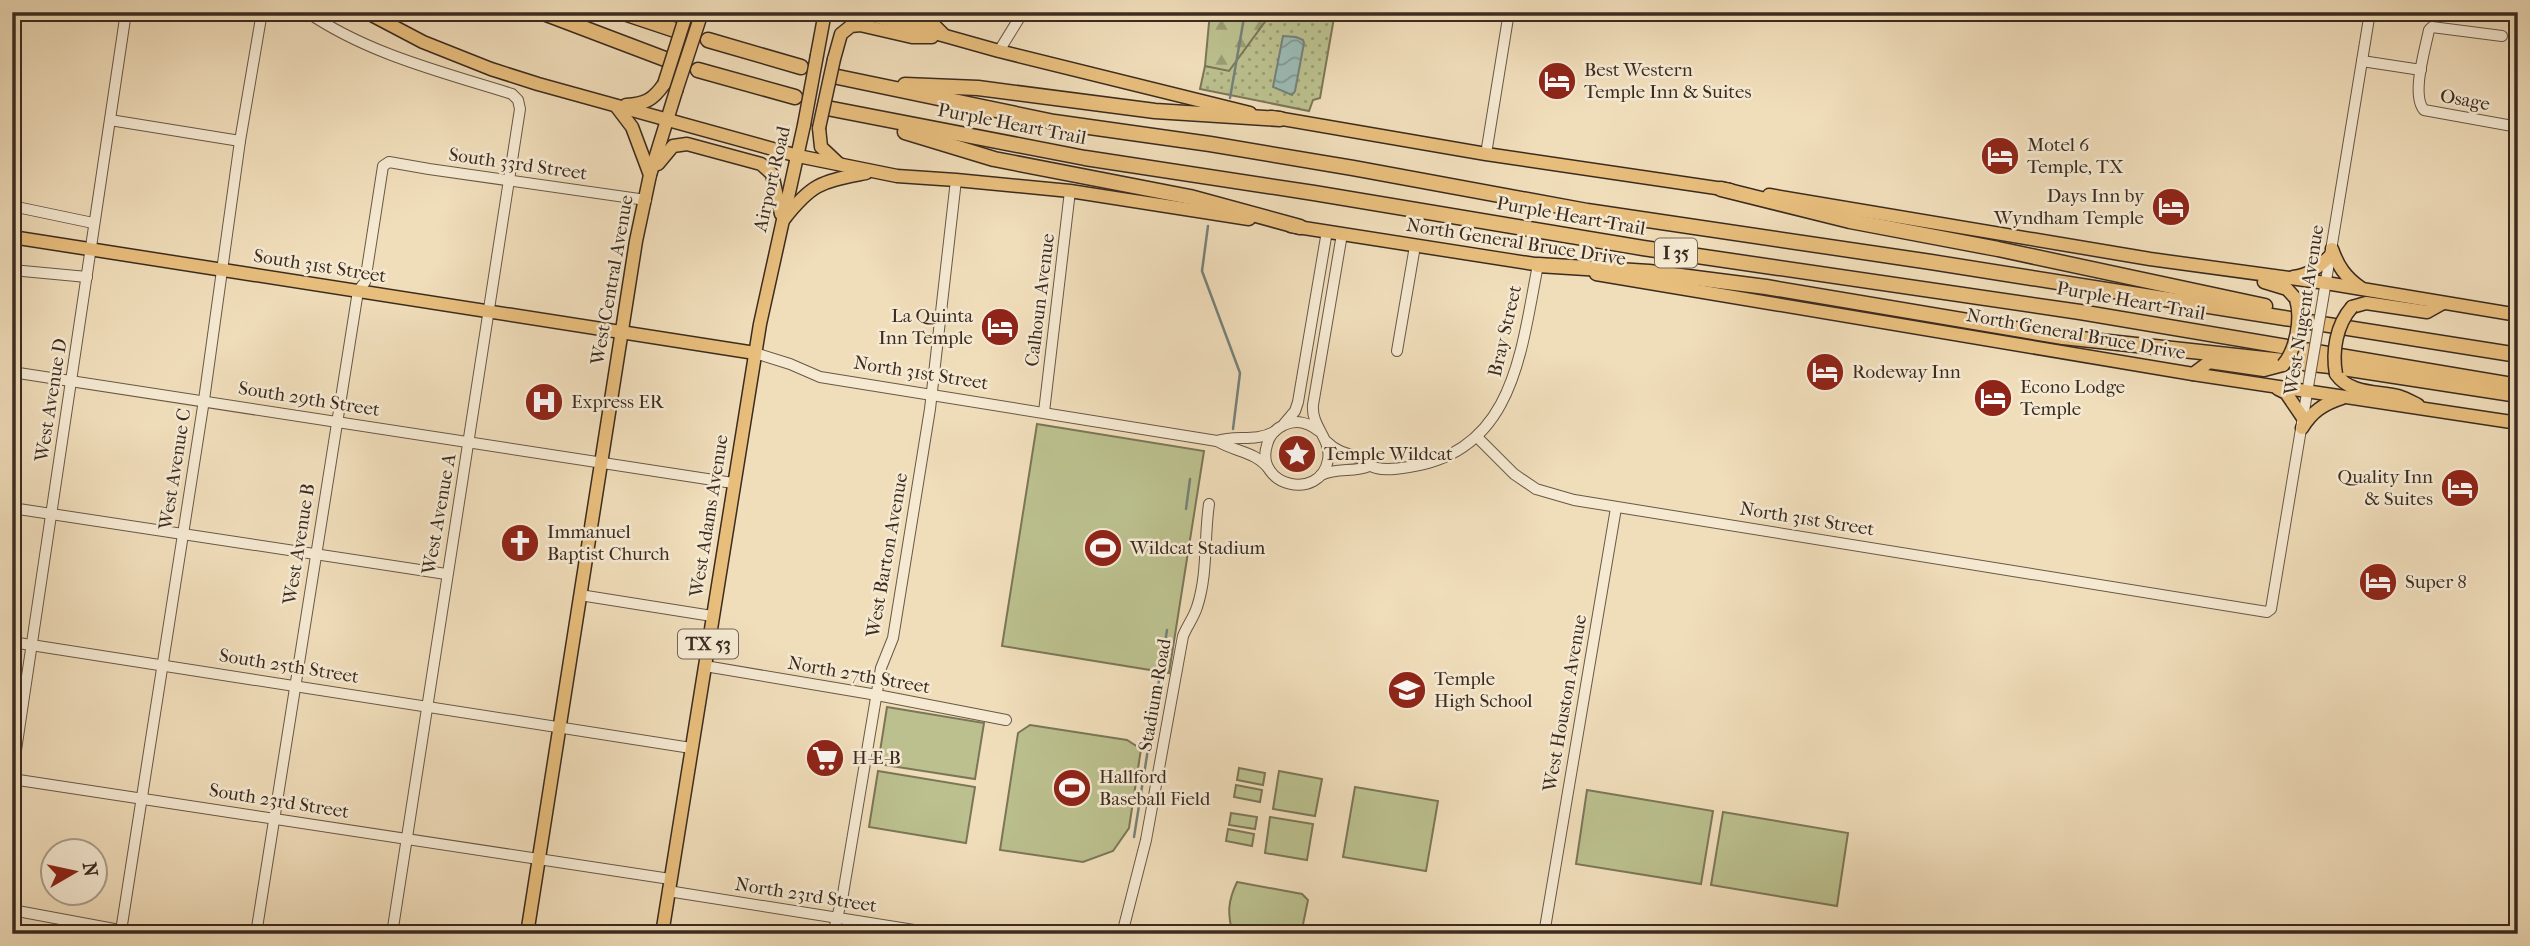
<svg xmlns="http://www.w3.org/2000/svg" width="2530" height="946" font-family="'IM FELL French Canon',serif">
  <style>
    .grass { fill: url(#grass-dots); stroke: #7b7657; stroke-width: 2 }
    .forest { fill: url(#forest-firs); stroke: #7b7657; stroke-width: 2 }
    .garden { fill: #bbc08e; stroke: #7b7657; stroke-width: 2 }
    .water { fill: url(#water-waves); stroke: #758179; stroke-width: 2 }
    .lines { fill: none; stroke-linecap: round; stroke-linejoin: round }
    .stream { stroke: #758179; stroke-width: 2.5 }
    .minor-casing { stroke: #685846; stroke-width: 12 }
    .major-casing { stroke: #3b2b20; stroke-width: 15 }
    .highway-casing { stroke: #3b2b20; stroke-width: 17 }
    .minor { stroke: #f5e9d2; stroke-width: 10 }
    .major { stroke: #e8be7d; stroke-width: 12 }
    .highway { stroke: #e8be7d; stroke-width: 14 }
    .minor-bridge-casing { stroke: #685846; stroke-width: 12; stroke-linecap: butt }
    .major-bridge-casing { stroke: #3b2b20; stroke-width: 15; stroke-linecap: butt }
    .minor-bridge { stroke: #f5e9d2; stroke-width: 10 }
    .major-bridge { stroke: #e8be7d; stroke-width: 12 }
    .labels { text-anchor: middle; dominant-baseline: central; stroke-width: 5; stroke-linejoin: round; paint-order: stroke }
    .shield { fill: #f5e9d2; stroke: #736455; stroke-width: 2 }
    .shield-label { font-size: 18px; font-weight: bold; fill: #3b2b20 }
    .poi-label { font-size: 19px; fill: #3b2b20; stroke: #f5e9d2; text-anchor: start }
    .street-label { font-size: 19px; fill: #3b2b20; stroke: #f5e9d2 }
  </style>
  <defs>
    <pattern id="grass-dots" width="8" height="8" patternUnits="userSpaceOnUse" patternTransform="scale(1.75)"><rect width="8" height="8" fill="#bbc08e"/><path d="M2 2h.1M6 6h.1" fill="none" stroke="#999c74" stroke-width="1.8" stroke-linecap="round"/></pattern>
    <pattern id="forest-firs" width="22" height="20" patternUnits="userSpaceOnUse" patternTransform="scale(1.75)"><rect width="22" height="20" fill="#bbc08e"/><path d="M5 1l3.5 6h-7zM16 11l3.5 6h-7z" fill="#999c74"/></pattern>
    <pattern id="water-waves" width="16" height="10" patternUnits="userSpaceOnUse" patternTransform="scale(1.75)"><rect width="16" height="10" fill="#9bbbb5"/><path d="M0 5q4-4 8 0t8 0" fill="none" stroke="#809893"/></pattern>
  </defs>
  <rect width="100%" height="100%" fill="#f0ddba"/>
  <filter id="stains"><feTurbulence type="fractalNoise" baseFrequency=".00286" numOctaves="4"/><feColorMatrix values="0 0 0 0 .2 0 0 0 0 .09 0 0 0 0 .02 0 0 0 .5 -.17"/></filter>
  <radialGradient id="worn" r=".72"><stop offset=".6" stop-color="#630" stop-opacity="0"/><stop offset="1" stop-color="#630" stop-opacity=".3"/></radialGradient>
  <path class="grass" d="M 1272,12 L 1335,12 L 1320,98 L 1313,100 L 1309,111 L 1200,89 L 1205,66 L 1229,70 Z"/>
  <path class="forest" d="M 1210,12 L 1272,12 L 1229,71 L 1205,66 Z"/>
  <g class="garden">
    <path d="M 1037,424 L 1204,451 L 1169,673 L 1002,646 Z"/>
    <path d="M 887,707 L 984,723 L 975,779 L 878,764 Z"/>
    <path d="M 1030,725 L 1127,740 L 1141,749 L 1129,828 L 1113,851 L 1083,862 L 1000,850 L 1018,733 Z"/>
    <path d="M 1239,768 L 1265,773 L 1263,785 L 1237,780 Z"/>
    <path d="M 878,771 L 975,787 L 966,843 L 869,827 Z"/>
    <path d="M 1279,771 L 1322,779 L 1315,816 L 1273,809 Z"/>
    <path d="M 1236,785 L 1262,790 L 1260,802 L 1234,797 Z"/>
    <path d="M 1355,787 L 1438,801 L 1426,871 L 1343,857 Z"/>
    <path d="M 1587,790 L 1713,811 L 1701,884 L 1576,864 Z"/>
    <path d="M 1723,812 L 1848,833 L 1837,906 L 1711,885 Z"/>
    <path d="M 1231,813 L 1257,817 L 1255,829 L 1229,825 Z"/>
    <path d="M 1270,817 L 1313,824 L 1307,860 L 1265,853 Z"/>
    <path d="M 1228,829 L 1254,834 L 1252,846 L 1226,841 Z"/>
    <path d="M 1237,882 L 1302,894 L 1308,900 L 1301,934 L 1233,934 C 1227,913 1228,901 1237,882 Z"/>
  </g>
  <path class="water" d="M 1283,36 L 1296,37 L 1303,40 L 1304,43 L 1295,91 L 1292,95 L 1273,87 Z"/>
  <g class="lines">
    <g class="stream">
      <path d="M 1230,98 L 1245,12"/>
      <path d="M 1208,226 L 1202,271 L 1240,373 L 1233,429"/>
      <path d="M 1186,509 L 1190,479"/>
      <path d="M 1134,837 L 1167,630"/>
      <path d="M 12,927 L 22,934"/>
    </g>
    <g class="minor-casing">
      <g id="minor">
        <path d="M 245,12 L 261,15"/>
        <path d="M 307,12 C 368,54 442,72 512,94 L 518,100 L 520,109 L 392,934"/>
        <path d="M 2502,36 L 2432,27 L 2429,30 C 2425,50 2411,95 2424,110 L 2518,127"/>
        <path d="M 999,51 L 1023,12"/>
        <path d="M 2362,61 L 2421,70"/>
        <path d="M 110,120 L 240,141"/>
        <path d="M 1486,154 L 1509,12"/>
        <path d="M 12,206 L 93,223"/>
        <path d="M 12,270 L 87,277"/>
        <path d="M 2323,299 L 2370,12"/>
        <path d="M 1397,351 L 1415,246"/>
        <path d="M 755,353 L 790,364 L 820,377 L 1217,441 C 1235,452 1255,451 1269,469"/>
        <path d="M 12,372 L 733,483"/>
        <path d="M 1044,412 L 1070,191"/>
        <path d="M 1284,424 L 1295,411 L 1298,402 L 1327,231"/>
        <path d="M 1319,431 C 1309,423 1296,419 1284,425 C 1275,429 1269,436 1267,445 C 1254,486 1320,502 1328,460 C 1332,439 1311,427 1313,405 L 1342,234"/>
        <path d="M 1477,437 L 1514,474 L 1536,489 L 1574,500 L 2267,612 L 2271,609 L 2310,375"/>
        <path d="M 1217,441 C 1236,435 1255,442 1274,432"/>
        <path d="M 1327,442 C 1337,452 1347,453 1360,458 C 1369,462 1360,459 1368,464 C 1378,472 1397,469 1409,467 C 1515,452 1521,349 1538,265"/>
        <path d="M 1321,475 C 1338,467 1354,473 1369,466"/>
        <path d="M 12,508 L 446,574"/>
        <path d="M 580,595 L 712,616"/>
        <path d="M 12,642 L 691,748"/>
        <path d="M 705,666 L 877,695 L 1006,720"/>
        <path d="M 12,777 L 126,12"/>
        <path d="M 12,779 L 670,879"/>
        <path d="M 668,891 L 939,934"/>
        <path d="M 12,910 L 141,934"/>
        <path d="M 121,931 L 204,400 L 240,141 L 262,12"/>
        <path d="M 256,934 L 358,291 L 365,282 L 383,166 L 389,162 L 429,169 L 646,200"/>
        <path d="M 833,934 L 843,894 L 881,668 L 893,638 L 930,409 L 956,180"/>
        <path d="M 1122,934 L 1146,840 L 1183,636 C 1187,626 1194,617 1197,607 C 1208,574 1204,537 1209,504"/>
        <path d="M 1544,934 L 1616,508"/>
      </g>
    </g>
    <g class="major-casing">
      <g id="major">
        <path d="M 366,12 L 423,42 L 491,69 L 538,84 L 798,156 L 897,176 L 956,180 L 1070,191 L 1249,219"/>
        <path d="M 860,12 L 999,51 L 1250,113"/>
        <path d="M 893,12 L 930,21 L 943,34"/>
        <path d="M 817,55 L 825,12"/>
        <path d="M 834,59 L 841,34 L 851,26 L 860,25 L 912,37 L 932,37"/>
        <path d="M 626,105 C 645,104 653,100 664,84"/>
        <path d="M 616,106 L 632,127 L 650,175"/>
        <path d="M 1271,117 L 1486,154 L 1730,190"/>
        <path d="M 819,128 L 821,147 L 839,164"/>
        <path d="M 658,164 L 673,146 L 687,144 L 761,164 L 772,174 L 781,214"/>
        <path d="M 1769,195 L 2150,259 L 2326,283 L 2518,315"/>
        <path d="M 784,219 C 813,182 822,182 866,173"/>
        <path d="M 1291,226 L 1547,266"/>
        <path d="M 12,237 L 755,353"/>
        <path d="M 2332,249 C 2338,266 2345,277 2361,288"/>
        <path d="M 1596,274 L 2193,374 L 2518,423"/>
        <path d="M 2293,277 C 2309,275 2319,267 2331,255"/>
        <path d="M 2264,282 L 2287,289 L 2296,299"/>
        <path d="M 2352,307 L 2366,303 L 2427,312 L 2443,303"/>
        <path d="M 2193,374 L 2209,362 L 2264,370 L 2283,365"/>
        <path d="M 2336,374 C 2350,394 2376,391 2398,396 C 2405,398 2412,402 2418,405"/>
        <path d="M 2278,389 L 2286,393 L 2303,418"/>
        <path d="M 2302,428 C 2312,412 2323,404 2342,398"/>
        <path d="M 527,934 L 636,241 L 650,175 L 676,91"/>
        <path d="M 662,934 L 760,324 L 804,125"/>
      </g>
    </g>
    <g class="highway-casing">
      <g id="highway">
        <path d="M 541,12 L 665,59"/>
        <path d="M 621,12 L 675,30"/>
        <path d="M 708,40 L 801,67"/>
        <path d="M 698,70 L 795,97"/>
        <path d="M 833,76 L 1054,122 L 1210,144 L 1353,168 L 1587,211 L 1931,262 L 2518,355"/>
        <path d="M 905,85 L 978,88 L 1155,111 L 1280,119"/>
        <path d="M 827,108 L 1085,158 L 1314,193 L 1643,248 L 2080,312 L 2518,386"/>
        <path d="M 905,132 L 994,159 L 1190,197 L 1300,227"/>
        <path d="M 1721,189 L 1850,221 L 1998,249 L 2265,306"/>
        <path d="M 1538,265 L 1649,272 L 1766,287 L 2063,337 L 2330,366 L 2518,395"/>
      </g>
    </g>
    <use href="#minor" class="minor"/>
    <use href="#major" class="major"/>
    <use href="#highway" class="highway"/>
    <g class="minor-bridge-casing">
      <path id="minor-bridge" d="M 2310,375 L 2323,299"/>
    </g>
    <g class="major-bridge-casing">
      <g id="major-bridge">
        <path d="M 664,84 L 687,12"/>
        <path d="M 676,91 L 702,12"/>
        <path d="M 804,125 L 817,55"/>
        <path d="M 819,128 L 834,59"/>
        <path d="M 2283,365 C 2296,350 2302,319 2296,299"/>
        <path d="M 2336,374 C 2332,352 2336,325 2352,307"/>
      </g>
    </g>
    <use href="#minor-bridge" class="minor-bridge"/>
    <use href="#major-bridge" class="major-bridge"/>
  </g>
  <defs>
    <g id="hotel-disc" transform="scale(2.0125)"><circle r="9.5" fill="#8f2418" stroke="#f5e9d2"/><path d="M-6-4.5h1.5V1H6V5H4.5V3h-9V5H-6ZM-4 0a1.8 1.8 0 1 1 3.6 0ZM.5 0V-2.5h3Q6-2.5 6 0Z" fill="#fff"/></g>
    <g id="hospital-disc" transform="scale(2.0125)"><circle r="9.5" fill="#8f2418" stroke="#f5e9d2"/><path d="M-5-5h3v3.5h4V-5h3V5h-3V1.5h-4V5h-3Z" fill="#fff"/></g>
    <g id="sight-disc" transform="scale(2.0125)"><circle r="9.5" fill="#8f2418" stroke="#f5e9d2"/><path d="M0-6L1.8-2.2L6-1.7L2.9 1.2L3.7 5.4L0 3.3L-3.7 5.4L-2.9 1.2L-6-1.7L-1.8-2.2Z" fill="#fff"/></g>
    <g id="church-disc" transform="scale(2.0125)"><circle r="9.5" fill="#8f2418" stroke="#f5e9d2"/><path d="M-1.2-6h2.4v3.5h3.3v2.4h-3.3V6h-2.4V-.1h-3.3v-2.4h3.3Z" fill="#fff"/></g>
    <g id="stadium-disc" transform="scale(2.0125)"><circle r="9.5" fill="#8f2418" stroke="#f5e9d2"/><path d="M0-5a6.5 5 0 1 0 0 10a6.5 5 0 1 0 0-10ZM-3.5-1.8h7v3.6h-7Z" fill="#fff"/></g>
    <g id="school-disc" transform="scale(2.0125)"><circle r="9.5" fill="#8f2418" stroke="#f5e9d2"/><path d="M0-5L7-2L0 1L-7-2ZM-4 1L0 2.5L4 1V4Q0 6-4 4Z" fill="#fff"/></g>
    <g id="supermarket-disc" transform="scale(2.0125)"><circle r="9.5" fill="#8f2418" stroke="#f5e9d2"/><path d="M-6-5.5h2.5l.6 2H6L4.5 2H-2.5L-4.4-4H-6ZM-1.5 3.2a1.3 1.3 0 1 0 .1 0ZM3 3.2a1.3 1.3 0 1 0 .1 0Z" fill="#fff"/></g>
  </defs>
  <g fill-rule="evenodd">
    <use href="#hotel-disc" x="1557" y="81"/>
    <use href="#hotel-disc" x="2000" y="156"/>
    <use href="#hotel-disc" x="2171" y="207"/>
    <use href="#hotel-disc" x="1000" y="327"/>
    <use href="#hotel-disc" x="1825" y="372"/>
    <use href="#hotel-disc" x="1993" y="398"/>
    <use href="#hospital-disc" x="544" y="402"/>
    <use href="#sight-disc" x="1297" y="454"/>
    <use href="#hotel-disc" x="2460" y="488"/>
    <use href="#church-disc" x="520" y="543"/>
    <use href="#stadium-disc" x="1103" y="548"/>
    <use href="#hotel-disc" x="2378" y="582"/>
    <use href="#school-disc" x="1407" y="690"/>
    <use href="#supermarket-disc" x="825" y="758"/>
    <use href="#stadium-disc" x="1072" y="788"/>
  </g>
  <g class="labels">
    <g class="shield">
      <rect x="1655" y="238.5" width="42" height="29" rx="5"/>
      <rect x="678" y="629.5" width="60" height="29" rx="5"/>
    </g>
    <g class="shield-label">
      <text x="1676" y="253">I 35</text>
      <text x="708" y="644">TX 53</text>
    </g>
    <g class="poi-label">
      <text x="1584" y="70">Best Western<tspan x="1584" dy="22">Temple Inn &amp; Suites</tspan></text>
      <text x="2027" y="145">Motel 6<tspan x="2027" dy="22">Temple, TX</tspan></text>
      <text x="2144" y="196" text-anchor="end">Days Inn by<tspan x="2144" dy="22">Wyndham Temple</tspan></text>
      <text x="973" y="316" text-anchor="end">La Quinta<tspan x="973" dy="22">Inn Temple</tspan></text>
      <text x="1852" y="372">Rodeway Inn</text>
      <text x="2020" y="387">Econo Lodge<tspan x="2020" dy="22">Temple</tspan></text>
      <text x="571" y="402">Express ER</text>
      <text x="1324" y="454">Temple Wildcat</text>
      <text x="2433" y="477" text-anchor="end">Quality Inn<tspan x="2433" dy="22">&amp; Suites</tspan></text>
      <text x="547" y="532">Immanuel<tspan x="547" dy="22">Baptist Church</tspan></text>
      <text x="1130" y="548">Wildcat Stadium</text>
      <text x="2405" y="582">Super 8</text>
      <text x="1434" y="679">Temple<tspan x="1434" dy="22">High School</tspan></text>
      <text x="852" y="758">H-E-B</text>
      <text x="1099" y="777">Hallford<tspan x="1099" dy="22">Baseball Field</tspan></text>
    </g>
    <g class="street-label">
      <text transform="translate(2465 100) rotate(10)">Osage</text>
      <text transform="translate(1012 124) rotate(11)">Purple Heart Trail</text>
      <text transform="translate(518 164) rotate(8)">South 33rd Street</text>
      <text transform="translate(772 179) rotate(-77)">Airport Road</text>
      <text transform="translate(1571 216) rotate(10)">Purple Heart Trail</text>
      <text transform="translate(1516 242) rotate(9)">North General Bruce Drive</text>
      <text transform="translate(320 266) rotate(9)">South 31st Street</text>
      <text transform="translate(612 280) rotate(-80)">West Central Avenue</text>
      <text transform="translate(1040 300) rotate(-83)">Calhoun Avenue</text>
      <text transform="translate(2131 301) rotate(10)">Purple Heart Trail</text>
      <text transform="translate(2304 310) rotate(-81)">West Nugent Avenue</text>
      <text transform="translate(1505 331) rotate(-77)">Bray Street</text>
      <text transform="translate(2076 334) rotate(10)">North General Bruce Drive</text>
      <text transform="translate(921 373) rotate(9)">North 31st Street</text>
      <text transform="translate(309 399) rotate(9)">South 29th Street</text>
      <text transform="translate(51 400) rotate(-81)">West Avenue D</text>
      <text transform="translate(175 469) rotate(-81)">West Avenue C</text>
      <text transform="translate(439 514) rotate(-80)">West Avenue A</text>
      <text transform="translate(709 516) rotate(-81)">West Adams Avenue</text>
      <text transform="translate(1807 519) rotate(9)">North 31st Street</text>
      <text transform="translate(299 544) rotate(-81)">West Avenue B</text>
      <text transform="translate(887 555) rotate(-80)">West Barton Avenue</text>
      <text transform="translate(289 666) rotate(9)">South 25th Street</text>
      <text transform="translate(859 675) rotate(10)">North 27th Street</text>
      <text transform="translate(1155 695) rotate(-80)">Stadium Road</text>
      <text transform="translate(1565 703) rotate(-80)">West Houston Avenue</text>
      <text transform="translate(279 801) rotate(9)">South 23rd Street</text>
      <text transform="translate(806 895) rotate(9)">North 23rd Street</text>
    </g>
  </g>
  <rect width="2530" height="946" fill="none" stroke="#f0ddba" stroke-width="42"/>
  <rect x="14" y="14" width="2502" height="918" fill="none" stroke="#3b2b20" stroke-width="3.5"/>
  <rect x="21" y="21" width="2488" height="904" fill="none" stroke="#3b2b20" stroke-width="2"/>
  <g transform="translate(74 872) rotate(81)"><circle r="33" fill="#f5e9d2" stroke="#ab9d8b" stroke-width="2"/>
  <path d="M0-5L12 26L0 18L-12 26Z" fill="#8f2418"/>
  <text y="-10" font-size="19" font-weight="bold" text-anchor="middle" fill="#3b2b20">N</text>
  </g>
  <rect width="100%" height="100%" filter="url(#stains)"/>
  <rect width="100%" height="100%" fill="url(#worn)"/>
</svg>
